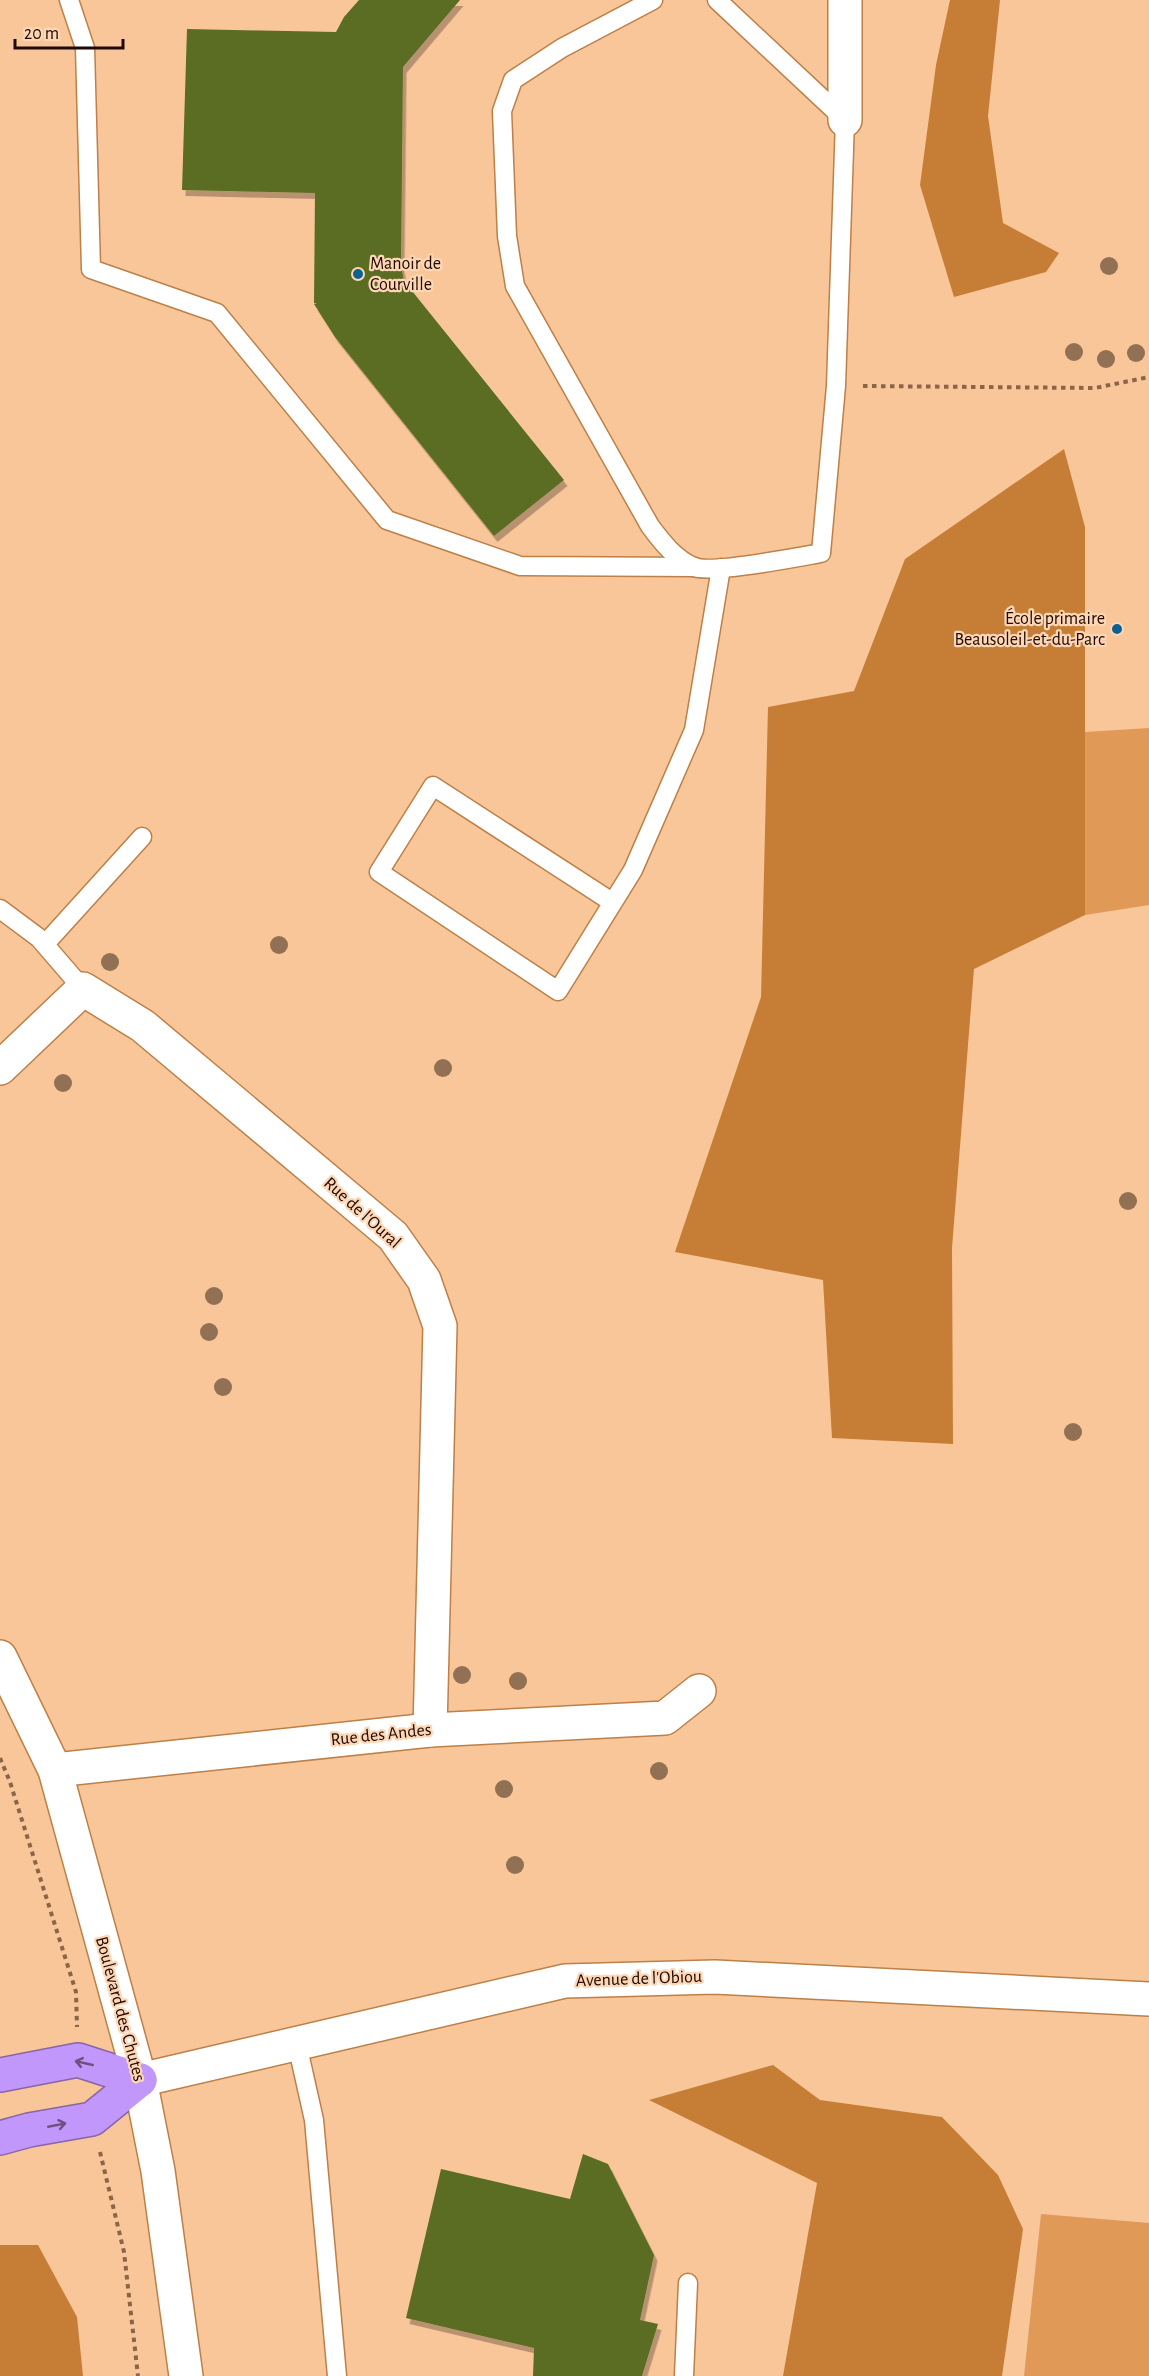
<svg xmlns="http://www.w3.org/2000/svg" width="1149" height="2376" font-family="'Alegreya Sans',sans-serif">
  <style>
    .green { fill: #e09957 }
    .forest { fill: #c67e36 }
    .building { fill: #5a6d21; filter: url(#shadow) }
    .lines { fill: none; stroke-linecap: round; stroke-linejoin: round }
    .service-casing { stroke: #bc8048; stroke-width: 21 }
    .minor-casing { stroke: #bc8048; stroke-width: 36 }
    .tertiary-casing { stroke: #bc8048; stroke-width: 36 }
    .motorway-casing { stroke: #8865a4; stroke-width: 36 }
    .path { stroke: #89654a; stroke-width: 4; stroke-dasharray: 4.5 4.5; stroke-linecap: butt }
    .service { stroke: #fff; stroke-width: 18 }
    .minor { stroke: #fff; stroke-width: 33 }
    .tertiary { stroke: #fff; stroke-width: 33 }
    .motorway { stroke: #c197fc; stroke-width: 33 }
    .tree { fill: #917053 }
    .oneway { stroke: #70507e }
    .poi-dot { fill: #0c6192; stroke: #fdd6b5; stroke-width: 2 }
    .labels { text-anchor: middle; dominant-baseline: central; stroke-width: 4.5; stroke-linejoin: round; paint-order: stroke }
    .poi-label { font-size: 18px; fill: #1f0900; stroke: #fdd6b5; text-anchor: start }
    .street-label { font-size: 18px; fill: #1f0900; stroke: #fdd6b5 }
  </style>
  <defs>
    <filter id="shadow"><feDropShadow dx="3.5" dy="6" stdDeviation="0" flood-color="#0004"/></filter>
  </defs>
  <rect width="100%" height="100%" fill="#f9c699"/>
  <g class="green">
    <path d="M 1149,728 L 1149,905 L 1085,915 L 1085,732 Z"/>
    <path d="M 1041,2214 L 1149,2223 L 1149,2376 L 1024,2376 Z"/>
  </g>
  <g class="forest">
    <path d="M 950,0 L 1000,0 L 988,116 L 1003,223 L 1059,253 L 1046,272 L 954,297 L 920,185 L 936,65 Z"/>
    <path d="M 1064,449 L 1085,527 L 1085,915 L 974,969 L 952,1248 L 953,1444 L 832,1438 L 823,1280 L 675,1252 L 761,997 L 768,707 L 854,691 L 905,559 Z"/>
    <path d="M 773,2065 L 820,2100 L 942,2117 L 998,2175 L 1023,2229 L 1002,2376 L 783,2376 L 817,2183 L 649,2100 Z"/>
    <path d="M 0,2245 L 38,2245 L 77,2317 L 83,2376 L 0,2376 Z"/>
  </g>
  <g class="building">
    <path d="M 359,0 L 460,0 L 403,67 L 401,266 L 404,281 L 564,480 L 494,536 L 335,337 L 314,304 L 317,303 L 314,303 L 315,193 L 182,190 L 187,29 L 336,32 L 344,17 Z"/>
    <path d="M 583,2154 L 608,2164 L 654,2255 L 640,2320 L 658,2324 L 642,2376 L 533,2376 L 534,2348 L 406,2318 L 441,2169 L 570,2199 Z"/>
  </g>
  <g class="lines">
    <g class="service-casing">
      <g id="service">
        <path d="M 69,0 L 85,48 L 91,269 L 217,313 L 387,520 L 520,566 L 695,567"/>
        <path d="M 653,0 L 562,48 L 513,80 L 502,111 L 507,236 L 515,286 L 650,526 C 662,542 675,559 694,567 C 711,574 798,557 821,553 L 836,386 L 845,120 L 717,0"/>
        <path d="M 612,902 L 433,786 L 379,872 L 558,991 L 633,870 L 694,730 L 721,568"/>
        <path d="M 0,909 L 39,938 L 83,989"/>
        <path d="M 45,944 L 142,837"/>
        <path d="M 297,2044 L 314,2120 L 337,2376"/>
        <path d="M 684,2376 L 688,2283"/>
      </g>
    </g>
    <g class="minor-casing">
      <g id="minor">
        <path d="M 845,0 L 845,120"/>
        <path d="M 0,1068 L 83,989 L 143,1026 L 393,1236 L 424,1280 L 440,1326 L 430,1730"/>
        <path d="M 55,1770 L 430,1730 L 665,1718 L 699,1691"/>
        <path d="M 140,2080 L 565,1981 L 715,1977 L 1149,1999"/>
      </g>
    </g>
    <g class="tertiary-casing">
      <path id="tertiary" d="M 0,1657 L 55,1770 L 140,2080 L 158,2171 L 186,2376"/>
    </g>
    <g class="motorway-casing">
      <g id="motorway">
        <path d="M 0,2075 L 78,2060 L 140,2080"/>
        <path d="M 0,2138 L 29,2130 L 92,2119 L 140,2080"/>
      </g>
    </g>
    <g class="path">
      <path d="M 863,386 L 1095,388 L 1149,377"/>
      <path d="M 0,1758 L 10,1782 L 76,1992 L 77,2027"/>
      <path d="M 100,2152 L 124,2252 L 138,2376"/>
    </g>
    <use href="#service" class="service"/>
    <use href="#minor" class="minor"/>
    <use href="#tertiary" class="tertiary"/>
    <use href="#motorway" class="motorway"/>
  </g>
  <g class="tree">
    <circle cx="1109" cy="266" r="9"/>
    <circle cx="1074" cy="352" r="9"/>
    <circle cx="1136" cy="353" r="9"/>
    <circle cx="1106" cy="359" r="9"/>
    <circle cx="279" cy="945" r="9"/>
    <circle cx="110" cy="962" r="9"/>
    <circle cx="443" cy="1068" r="9"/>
    <circle cx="63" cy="1083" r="9"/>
    <circle cx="1128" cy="1201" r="9"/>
    <circle cx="214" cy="1296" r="9"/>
    <circle cx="209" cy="1332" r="9"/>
    <circle cx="223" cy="1387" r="9"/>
    <circle cx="1073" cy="1432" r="9"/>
    <circle cx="462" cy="1675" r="9"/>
    <circle cx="518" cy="1681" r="9"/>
    <circle cx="659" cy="1771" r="9"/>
    <circle cx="504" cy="1789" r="9"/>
    <circle cx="515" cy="1865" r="9"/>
  </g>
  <defs><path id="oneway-shaft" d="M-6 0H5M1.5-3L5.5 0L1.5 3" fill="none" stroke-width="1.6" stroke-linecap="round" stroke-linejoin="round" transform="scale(1.5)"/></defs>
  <g class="oneway">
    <use href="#oneway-shaft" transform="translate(84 2063) rotate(-167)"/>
    <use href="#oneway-shaft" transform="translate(57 2125) rotate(-11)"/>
  </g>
  <g class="poi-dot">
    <circle cx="358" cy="274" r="6"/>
    <circle cx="1117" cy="629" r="6"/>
  </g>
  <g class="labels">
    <g class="poi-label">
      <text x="370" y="264">Manoir de<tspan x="370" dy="21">Courville</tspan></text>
      <text x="1105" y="619" text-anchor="end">École primaire<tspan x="1105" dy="21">Beausoleil-et-du-Parc</tspan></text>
    </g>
    <g class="street-label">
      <text transform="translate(362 1213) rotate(42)">Rue de l'Oural</text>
      <text transform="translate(381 1735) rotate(-6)">Rue des Andes</text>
      <text transform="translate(639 1979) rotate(-2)">Avenue de l'Obiou</text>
      <text transform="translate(120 2009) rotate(75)">Boulevard des Chutes</text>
    </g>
  </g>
  <path d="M15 39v9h108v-9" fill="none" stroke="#1f0900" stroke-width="3"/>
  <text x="24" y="39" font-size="18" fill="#1f0900" stroke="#fdd6b5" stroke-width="4.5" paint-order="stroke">20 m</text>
</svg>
